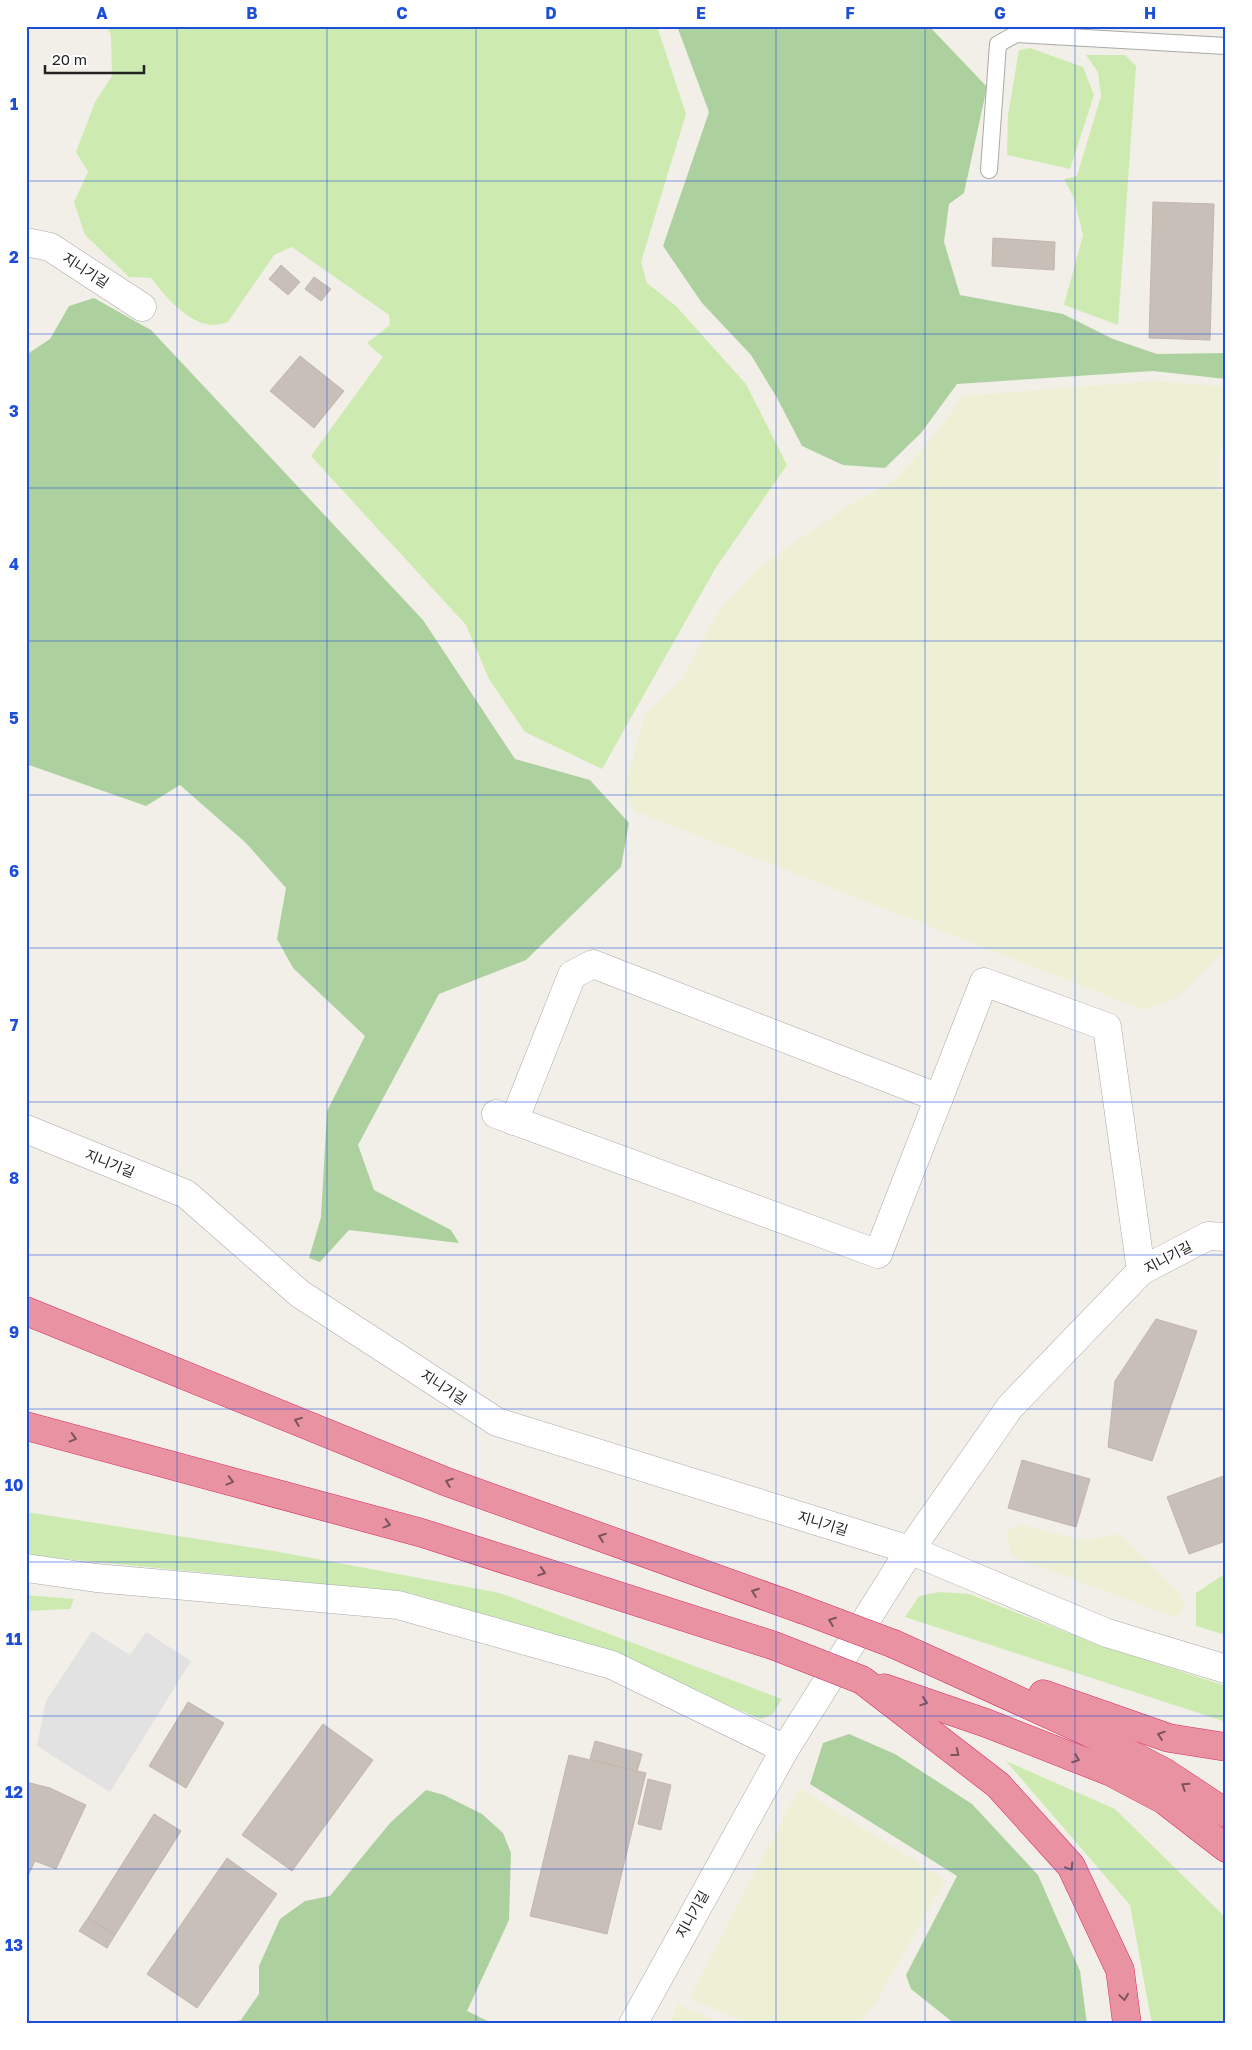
<svg xmlns="http://www.w3.org/2000/svg" width="1252" height="2050" font-family="'Golos Text','Noto Sans KR',sans-serif">
  <style>
    .farmland { fill: #eef0d5 }
    .grass { fill: #cdebb0 }
    .forest { fill: #add19e }
    .parking { fill: #e2e2e2 }
    .building { fill: #c7bfb8; stroke: #c4b6ab }
    .lines { fill: none; stroke-linecap: round; stroke-linejoin: round }
    .service-casing { stroke: #a9a9a9; stroke-width: 18 }
    .minor-casing { stroke: #a9a9a9; stroke-width: 29 }
    .motorway-casing { stroke: #dc2a67; stroke-width: 29 }
    .service { stroke: #fff; stroke-width: 16 }
    .minor { stroke: #fff; stroke-width: 28 }
    .motorway { stroke: #e892a2; stroke-width: 28 }
    .motorway-bridge-casing { stroke: #dc2a67; stroke-width: 29; stroke-linecap: butt }
    .motorway-bridge { stroke: #e892a2; stroke-width: 28 }
    .oneway { stroke: #7b545c }
    .grid { fill: none; stroke: #1d4ed8; stroke-width: 1; stroke-opacity: 0.55 }
    .labels { text-anchor: middle; dominant-baseline: central; stroke-width: 4; stroke-linejoin: round; paint-order: stroke }
    .street-label { font-size: 14px; fill: #222; stroke: #fff }
    .neatline { fill: none; stroke: #1d4ed8; stroke-width: 2 }
    .grid-label { font-size: 16px; text-anchor: middle; font-weight: bold; fill: #1d4ed8 }
  </style>
  <rect width="100%" height="100%" fill="#f2efe9"/>
  <g class="farmland">
    <path d="M 1153,381 L 1226,386 L 1226,432 L 1218,461 L 1219,490 L 1226,496 L 1226,948 L 1176,998 L 1144,1010 L 637,812 L 623,792 L 645,714 L 681,680 L 718,612 L 758,568 L 852,503 L 895,480 L 936,433 L 963,396 Z"/>
    <path d="M 1021,1525 L 1083,1540 L 1120,1534 L 1179,1592 L 1185,1606 L 1177,1618 L 1011,1556 L 1007,1531 Z"/>
    <path d="M 799,1788 L 945,1880 L 879,1997 L 859,2024 L 750,2024 L 689,1998 Z"/>
    <path d="M 678,2004 L 723,2024 L 669,2024 Z"/>
  </g>
  <g class="grass">
    <path d="M 107,26 L 657,26 L 686,114 L 641,262 L 647,283 L 676,306 L 746,384 L 787,465 L 715,569 L 602,769 L 525,732 L 489,679 L 466,625 L 311,456 L 383,357 L 367,343 L 390,325 L 389,315 L 292,247 L 274,255 L 228,322 C 223,323 217,325 212,325 C 187,323 165,296 151,278 L 129,277 L 85,235 L 74,202 L 88,172 L 76,152 L 95,102 L 112,76 L 111,36 Z"/>
    <path d="M 1030,48 L 1083,67 L 1094,95 L 1070,169 L 1007,155 L 1008,115 L 1019,50 Z"/>
    <path d="M 1086,55 L 1125,55 L 1136,66 L 1118,325 L 1064,305 L 1083,235 L 1074,198 L 1064,179 L 1077,176 L 1101,96 L 1098,72 Z"/>
    <path d="M 26,1512 L 274,1551 L 500,1593 L 782,1699 L 773,1714 L 761,1719 L 578,1642 L 410,1593 L 26,1555 Z"/>
    <path d="M 1226,1573 L 1226,1635 L 1196,1626 L 1196,1593 Z"/>
    <path d="M 940,1592 L 969,1594 L 1099,1645 L 1226,1686 L 1226,1722 L 905,1617 L 919,1596 Z"/>
    <path d="M 26,1595 L 74,1599 L 70,1609 L 26,1611 Z"/>
    <path d="M 1006,1761 L 1115,1809 L 1226,1918 L 1226,2024 L 1152,2024 L 1130,1905 Z"/>
  </g>
  <g class="forest">
    <path d="M 677,26 L 929,26 L 987,87 L 964,193 L 949,204 L 944,242 L 960,295 L 1063,314 L 1113,339 L 1157,354 L 1226,353 L 1226,379 L 1153,371 L 957,384 L 921,433 L 885,468 L 843,465 L 802,446 L 777,398 L 751,355 L 702,303 L 663,246 L 709,112 Z"/>
    <path d="M 94,298 L 151,330 L 423,620 L 515,759 L 590,780 L 629,823 L 621,867 L 526,960 L 439,994 L 358,1145 L 374,1190 L 451,1230 L 459,1243 L 349,1230 L 320,1262 L 309,1258 L 321,1217 L 327,1111 L 365,1036 L 293,968 L 277,939 L 286,888 L 246,843 L 180,785 L 146,806 L 26,764 L 26,355 L 50,339 L 69,306 Z"/>
    <path d="M 849,1734 L 895,1754 L 972,1804 L 1038,1875 L 1080,1971 L 1087,2024 L 955,2024 L 911,1989 L 906,1975 L 957,1876 L 810,1784 L 823,1743 Z"/>
    <path d="M 426,1790 L 444,1795 L 482,1814 L 503,1833 L 511,1853 L 509,1920 L 467,2011 L 494,2024 L 224,2024 L 241,2020 L 259,1994 L 259,1966 L 280,1919 L 305,1901 L 330,1896 L 390,1823 Z"/>
  </g>
  <path class="parking" d="M 92,1631 L 130,1655 L 146,1632 L 191,1661 L 110,1792 L 37,1746 L 46,1701 Z"/>
  <g class="building">
    <path d="M 1153,202 L 1214,204 L 1210,340 L 1149,338 Z"/>
    <path d="M 993,238 L 1055,242 L 1054,270 L 992,266 Z"/>
    <path d="M 281,265 L 300,282 L 288,295 L 269,279 Z"/>
    <path d="M 314,277 L 331,289 L 321,301 L 305,289 Z"/>
    <path d="M 300,356 L 344,391 L 314,428 L 270,391 Z"/>
    <path d="M 1156,1319 L 1197,1331 L 1152,1461 L 1108,1447 L 1115,1381 Z"/>
    <path d="M 1022,1460 L 1090,1479 L 1076,1527 L 1008,1508 Z"/>
    <path d="M 1226,1475 L 1226,1541 L 1189,1554 L 1167,1497 Z"/>
    <path d="M 188,1702 L 224,1723 L 186,1788 L 149,1766 Z"/>
    <path d="M 323,1724 L 373,1760 L 292,1871 L 242,1835 Z"/>
    <path d="M 595,1741 L 642,1754 L 637,1772 L 590,1759 Z"/>
    <path d="M 569,1755 L 646,1773 L 607,1934 L 530,1916 Z"/>
    <path d="M 648,1779 L 671,1785 L 661,1830 L 638,1824 Z"/>
    <path d="M 26,1782 L 50,1788 L 86,1805 L 56,1869 L 35,1861 L 27,1878 Z"/>
    <path d="M 154,1814 L 181,1831 L 115,1935 L 88,1918 Z"/>
    <path d="M 227,1858 L 277,1894 L 197,2008 L 147,1974 Z"/>
    <path d="M 88,1918 L 115,1935 L 107,1948 L 79,1931 Z"/>
  </g>
  <g class="lines">
    <g class="service-casing">
      <path id="service" d="M 989,170 L 998,44 L 1016,34 L 1226,46"/>
    </g>
    <g class="minor-casing">
      <g id="minor">
        <path d="M 26,242 L 50,247 L 142,307"/>
        <path d="M 496,1114 L 878,1254 L 984,982 L 1107,1027 L 1141,1271"/>
        <path d="M 514,1121 L 572,975 L 593,964 L 939,1098"/>
        <path d="M 26,1129 L 186,1194 L 300,1294 L 497,1422 L 910,1550 L 1107,1633 L 1226,1669"/>
        <path d="M 26,1568 L 96,1578 L 398,1605 L 612,1665 L 785,1749"/>
        <path d="M 633,2024 L 785,1749 L 910,1550 L 1010,1407 L 1141,1271 L 1208,1236 L 1226,1237"/>
      </g>
    </g>
    <g class="motorway-casing">
      <g id="motorway">
        <path d="M 26,1311 L 447,1482 L 801,1609"/>
        <path d="M 26,1426 L 422,1533 L 772,1645"/>
        <path d="M 894,1644 L 1088,1732 L 1164,1772 L 1226,1813"/>
        <path d="M 862,1680 L 998,1785 L 1071,1866 L 1120,1970 L 1127,2024"/>
        <path d="M 884,1688 L 986,1723 L 1111,1772 L 1164,1800 L 1226,1848"/>
        <path d="M 1043,1694 L 1169,1738 L 1226,1747"/>
      </g>
    </g>
    <use href="#service" class="service"/>
    <use href="#minor" class="minor"/>
    <use href="#motorway" class="motorway"/>
    <g class="motorway-bridge-casing">
      <g id="motorway-bridge">
        <path d="M 801,1609 L 894,1644"/>
        <path d="M 772,1645 L 862,1680"/>
      </g>
    </g>
    <use href="#motorway-bridge" class="motorway-bridge"/>
  </g>
  <defs><path id="oneway-chevron" d="M-2-3.5L2.5 0L-2 3.5" fill="none" stroke-width="1.6" stroke-linecap="round" stroke-linejoin="round" transform="scale(1.25)"/></defs>
  <g class="oneway">
    <use href="#oneway-chevron" transform="translate(298 1421) rotate(-158)"/>
    <use href="#oneway-chevron" transform="translate(73 1438) rotate(15)"/>
    <use href="#oneway-chevron" transform="translate(230 1481) rotate(15)"/>
    <use href="#oneway-chevron" transform="translate(449 1482) rotate(-159)"/>
    <use href="#oneway-chevron" transform="translate(387 1524) rotate(15)"/>
    <use href="#oneway-chevron" transform="translate(602 1537) rotate(-160)"/>
    <use href="#oneway-chevron" transform="translate(542 1572) rotate(18)"/>
    <use href="#oneway-chevron" transform="translate(755 1592) rotate(-160)"/>
    <use href="#oneway-chevron" transform="translate(832 1621) rotate(-159)"/>
    <use href="#oneway-chevron" transform="translate(924 1702) rotate(19)"/>
    <use href="#oneway-chevron" transform="translate(1161 1735) rotate(-161)"/>
    <use href="#oneway-chevron" transform="translate(956 1753) rotate(38)"/>
    <use href="#oneway-chevron" transform="translate(1076 1759) rotate(21)"/>
    <use href="#oneway-chevron" transform="translate(1185 1786) rotate(-147)"/>
    <use href="#oneway-chevron" transform="translate(1070 1867) rotate(56)"/>
    <use href="#oneway-chevron" transform="translate(1124 1997) rotate(82)"/>
  </g>
  <path class="grid" d="M 177,26 L 177,2024M 327,26 L 327,2024M 476,26 L 476,2024M 626,26 L 626,2024M 776,26 L 776,2024M 925,26 L 925,2024M 1075,26 L 1075,2024M 26,181 L 1226,181M 26,334 L 1226,334M 26,488 L 1226,488M 26,641 L 1226,641M 26,795 L 1226,795M 26,948 L 1226,948M 26,1102 L 1226,1102M 26,1255 L 1226,1255M 26,1409 L 1226,1409M 26,1562 L 1226,1562M 26,1716 L 1226,1716M 26,1869 L 1226,1869"/>
  <g class="labels">
    <g class="street-label">
      <text transform="translate(86 270) rotate(33)">지니기길</text>
      <text transform="translate(110 1163) rotate(22)">지니기길</text>
      <text transform="translate(1168 1257) rotate(-28)">지니기길</text>
      <text transform="translate(444 1387) rotate(33)">지니기길</text>
      <text transform="translate(823 1523) rotate(17)">지니기길</text>
      <text transform="translate(692 1914) rotate(-61)">지니기길</text>
    </g>
  </g>
  <rect width="1252" height="2050" fill="none" stroke="#ffffff" stroke-width="55"/>
  <path d="M45 65v8h99v-8" fill="none" stroke="#222222" stroke-width="2.5"/>
  <text x="52" y="65" font-size="15" fill="#222222" stroke="#ffffff" stroke-width="4" paint-order="stroke">20 m</text>
  <rect x="28" y="28" width="1196" height="1994" class="neatline"/>
  <g class="grid-label">
    <text x="102" y="19">A</text>
    <text x="252" y="19">B</text>
    <text x="402" y="19">C</text>
    <text x="551" y="19">D</text>
    <text x="701" y="19">E</text>
    <text x="850" y="19">F</text>
    <text x="1000" y="19">G</text>
    <text x="1150" y="19">H</text>
    <text x="14" y="110">1</text>
    <text x="14" y="263">2</text>
    <text x="14" y="417">3</text>
    <text x="14" y="570">4</text>
    <text x="14" y="724">5</text>
    <text x="14" y="877">6</text>
    <text x="14" y="1031">7</text>
    <text x="14" y="1184">8</text>
    <text x="14" y="1338">9</text>
    <text x="14" y="1491">10</text>
    <text x="14" y="1645">11</text>
    <text x="14" y="1798">12</text>
    <text x="14" y="1951">13</text>
  </g>
</svg>
